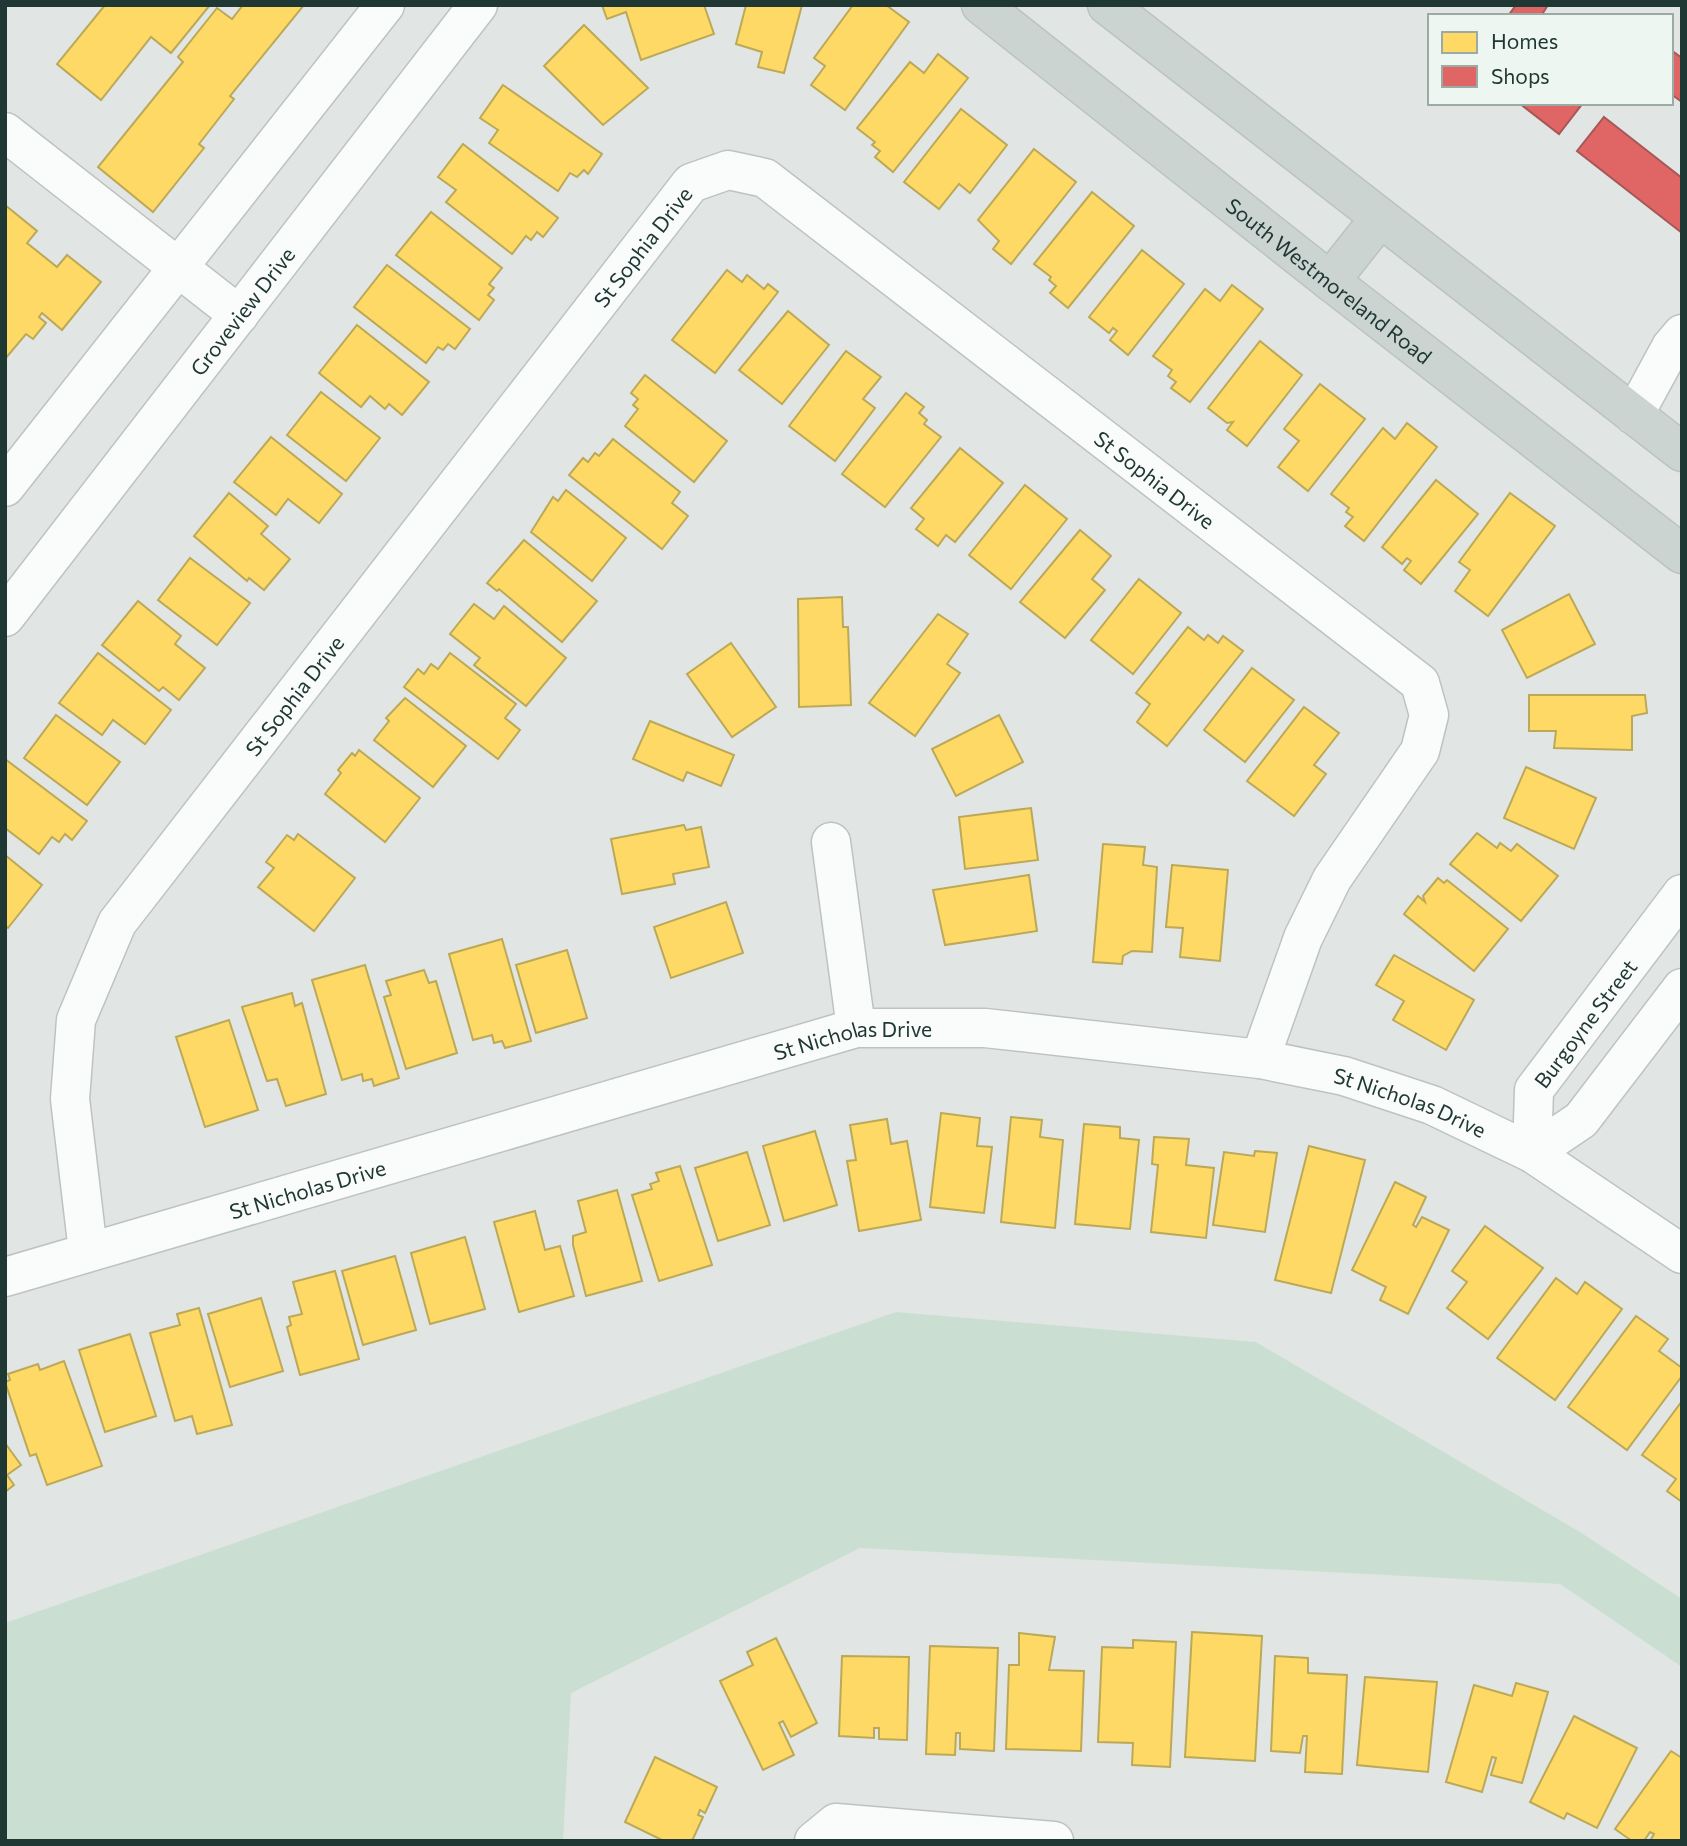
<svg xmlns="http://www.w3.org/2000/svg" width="1687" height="1846" font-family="Commissioner,sans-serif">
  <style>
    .green { fill: #cadfd2 }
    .homes { fill: #ffd966; stroke: #bca957; stroke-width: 2 }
    .shops { fill: #e06666; stroke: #a65857; stroke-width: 2 }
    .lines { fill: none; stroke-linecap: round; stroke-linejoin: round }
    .minor-casing { stroke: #bec3c1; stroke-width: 41 }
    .major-casing { stroke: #bbc3c1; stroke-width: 41 }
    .minor { stroke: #fafbfb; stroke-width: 38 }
    .major { stroke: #ccd4d2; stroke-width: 38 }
    .labels { text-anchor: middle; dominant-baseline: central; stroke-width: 7; stroke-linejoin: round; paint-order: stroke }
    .street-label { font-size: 21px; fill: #203833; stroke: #eef6f2 }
  </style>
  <rect width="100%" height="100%" fill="#e1e6e4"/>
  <path class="green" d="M 896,1312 L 1256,1342 L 1580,1532 L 1682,1599 L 1682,1667 L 1560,1584 L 860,1548 L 571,1693 L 563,1841 L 5,1841 L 5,1623 Z"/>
  <g class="homes">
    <path d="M 105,5 L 210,5 L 171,53 L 151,37 L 101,100 L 57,64 Z"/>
    <path d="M 243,5 L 304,5 L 230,96 L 234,99 L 199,144 L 204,148 L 153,212 L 98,167 L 183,62 L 178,57 L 217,8 L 232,19 Z"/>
    <path d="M 602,5 L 704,5 L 714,34 L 641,60 L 626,12 L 607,19 Z"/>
    <path d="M 746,5 L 802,5 L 784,73 L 758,67 L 762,52 L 736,44 Z"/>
    <path d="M 853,5 L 886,5 L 909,22 L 845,110 L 811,85 L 825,66 L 814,58 Z"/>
    <path d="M 584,25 L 648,88 L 603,125 L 544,66 Z"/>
    <path d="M 938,54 L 968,78 L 893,172 L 875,157 L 880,151 L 872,145 L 875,142 L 857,128 L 910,62 L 924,73 Z"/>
    <path d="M 503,85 L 602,154 L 588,174 L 584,170 L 577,177 L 570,173 L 558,191 L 489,143 L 498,130 L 480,118 Z"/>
    <path d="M 961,109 L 1007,145 L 970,193 L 959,184 L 939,209 L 904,182 Z"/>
    <path d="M 463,144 L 558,218 L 543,237 L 537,232 L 531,240 L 526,236 L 512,254 L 446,202 L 456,190 L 438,177 Z"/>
    <path d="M 1034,149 L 1076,182 L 1011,264 L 993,249 L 999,241 L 978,220 Z"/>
    <path d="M 1092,192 L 1134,226 L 1068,308 L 1050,293 L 1056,286 L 1049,280 L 1051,277 L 1034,264 Z"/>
    <path d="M 5,205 L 37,231 L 27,243 L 57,267 L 67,255 L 101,282 L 62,330 L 42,313 L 39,317 L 46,323 L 33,339 L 26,334 L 5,359 Z"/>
    <path d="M 431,212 L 502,268 L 489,284 L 494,288 L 488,295 L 494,300 L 479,320 L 396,255 Z"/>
    <path d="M 1142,250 L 1184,284 L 1128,355 L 1110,340 L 1117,331 L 1113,328 L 1109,333 L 1089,317 Z"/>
    <path d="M 387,265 L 470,329 L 455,349 L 448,344 L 443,350 L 438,347 L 426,363 L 354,307 Z"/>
    <path d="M 727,270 L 742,282 L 747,275 L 764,289 L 768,284 L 778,292 L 715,373 L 672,340 Z"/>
    <path d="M 1232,285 L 1263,309 L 1190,402 L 1171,388 L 1176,382 L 1168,376 L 1172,370 L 1153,356 L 1205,289 L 1220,301 Z"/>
    <path d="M 788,311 L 829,345 L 782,404 L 739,370 Z"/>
    <path d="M 357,325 L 429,382 L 402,415 L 389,404 L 385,409 L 370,396 L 361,407 L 319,373 Z"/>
    <path d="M 1260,341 L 1302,375 L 1247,446 L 1227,430 L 1233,422 L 1227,423 L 1208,408 Z"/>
    <path d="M 846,351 L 881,377 L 863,399 L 875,408 L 835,461 L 789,426 Z"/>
    <path d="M 645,375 L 727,441 L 694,482 L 625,426 L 638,409 L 633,405 L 638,399 L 631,393 Z"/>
    <path d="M 1320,384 L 1365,419 L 1308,491 L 1278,467 L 1299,441 L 1284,429 Z"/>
    <path d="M 321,392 L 380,438 L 346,481 L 287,435 Z"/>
    <path d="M 906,393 L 924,407 L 919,413 L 927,420 L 924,424 L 941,437 L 885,507 L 842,474 Z"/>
    <path d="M 1407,423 L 1437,447 L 1364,541 L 1345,526 L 1353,517 L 1346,512 L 1349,508 L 1331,494 L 1383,428 L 1395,439 Z"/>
    <path d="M 271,437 L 342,494 L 319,523 L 288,499 L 276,515 L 234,482 Z"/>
    <path d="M 613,439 L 680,492 L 672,503 L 688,516 L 662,549 L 569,475 L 583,458 L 588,462 L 595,453 L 599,456 Z"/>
    <path d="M 960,448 L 1003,483 L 955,542 L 946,535 L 938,546 L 916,529 L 924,519 L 911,508 Z"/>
    <path d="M 1436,480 L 1478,514 L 1421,584 L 1404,570 L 1411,561 L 1407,558 L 1402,564 L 1382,547 Z"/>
    <path d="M 1025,485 L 1067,519 L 1011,589 L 969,555 Z"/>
    <path d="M 566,490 L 626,538 L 592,581 L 531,532 L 553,497 L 558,501 Z"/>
    <path d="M 229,493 L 268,526 L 261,534 L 290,559 L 264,590 L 249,578 L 247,581 L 194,536 Z"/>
    <path d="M 1510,493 L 1555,526 L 1488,616 L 1455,591 L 1470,570 L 1459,562 Z"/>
    <path d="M 1080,530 L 1111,556 L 1092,579 L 1105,590 L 1065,638 L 1020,602 Z"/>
    <path d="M 524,540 L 597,601 L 562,642 L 499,589 L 497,591 L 487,583 Z"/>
    <path d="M 190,558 L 250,603 L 217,645 L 158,600 Z"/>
    <path d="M 1139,579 L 1181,613 L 1133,674 L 1091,640 Z"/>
    <path d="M 1569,594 L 1595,644 L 1527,678 L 1502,630 Z"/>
    <path d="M 842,597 L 843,627 L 848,627 L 851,705 L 799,707 L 798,599 Z"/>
    <path d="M 138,601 L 181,636 L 175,644 L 205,668 L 179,700 L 163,687 L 159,691 L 102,645 Z"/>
    <path d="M 474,604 L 494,619 L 504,606 L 566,658 L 526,706 L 474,665 L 480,658 L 450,634 Z"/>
    <path d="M 938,614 L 968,634 L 947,664 L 960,673 L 915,736 L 869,703 Z"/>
    <path d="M 1188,627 L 1204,640 L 1208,635 L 1218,643 L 1223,636 L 1243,651 L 1167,746 L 1137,722 L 1150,704 L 1136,693 Z"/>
    <path d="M 731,643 L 776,707 L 732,737 L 687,674 Z"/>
    <path d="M 98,653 L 171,710 L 145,744 L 113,720 L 102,735 L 59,703 Z"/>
    <path d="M 450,653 L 516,704 L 505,718 L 520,730 L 498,759 L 404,687 L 418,669 L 424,674 L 431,664 L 438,669 Z"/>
    <path d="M 1252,668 L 1294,700 L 1245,762 L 1204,730 Z"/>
    <path d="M 1529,695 L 1645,695 L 1647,713 L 1632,716 L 1632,750 L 1554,748 L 1556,731 L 1529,731 Z"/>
    <path d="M 405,698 L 466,746 L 433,787 L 374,740 L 389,721 L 386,718 Z"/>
    <path d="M 1304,707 L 1339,733 L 1314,765 L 1326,774 L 1294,816 L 1247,781 Z"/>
    <path d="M 56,715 L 120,762 L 87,805 L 24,758 Z"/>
    <path d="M 999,715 L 1023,762 L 956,796 L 932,749 Z"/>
    <path d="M 650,721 L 734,755 L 721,786 L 687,772 L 683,781 L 633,759 Z"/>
    <path d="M 359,750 L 420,798 L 385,842 L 325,794 L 341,773 L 338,770 L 352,753 L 355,756 Z"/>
    <path d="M 5,759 L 87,821 L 72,840 L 65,834 L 59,842 L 52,837 L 39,854 L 5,828 Z"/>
    <path d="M 1526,767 L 1596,798 L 1574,849 L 1504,818 Z"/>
    <path d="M 1031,808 L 1038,860 L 965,869 L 959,817 Z"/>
    <path d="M 684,825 L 686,830 L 701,827 L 709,867 L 673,874 L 675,884 L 622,894 L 611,839 Z"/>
    <path d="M 1477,833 L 1497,848 L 1500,843 L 1511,851 L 1517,844 L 1558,876 L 1521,921 L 1450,864 Z"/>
    <path d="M 298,834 L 355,878 L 314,931 L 258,887 L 274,868 L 266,862 L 287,835 L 294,840 Z"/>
    <path d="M 1103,844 L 1145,847 L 1143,865 L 1157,867 L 1152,952 L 1132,951 L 1123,956 L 1122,964 L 1093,962 Z"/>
    <path d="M 5,855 L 42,885 L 8,928 L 5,926 Z"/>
    <path d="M 1172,865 L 1228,870 L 1220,961 L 1180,957 L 1183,928 L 1166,927 Z"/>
    <path d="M 1029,875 L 1037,931 L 945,945 L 933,890 Z"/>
    <path d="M 1438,878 L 1444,883 L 1447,880 L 1508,929 L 1474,971 L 1404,914 L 1418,896 L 1425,902 L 1423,896 Z"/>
    <path d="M 726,902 L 743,953 L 671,978 L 654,927 Z"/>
    <path d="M 502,939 L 531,1041 L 505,1048 L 502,1041 L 494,1043 L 492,1035 L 473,1040 L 449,954 Z"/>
    <path d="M 567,950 L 587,1018 L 536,1033 L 516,965 Z"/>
    <path d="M 1394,955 L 1474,1000 L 1446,1050 L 1393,1020 L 1404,1001 L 1376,985 Z"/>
    <path d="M 365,965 L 399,1078 L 374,1086 L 372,1079 L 363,1081 L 362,1074 L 342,1080 L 312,980 Z"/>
    <path d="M 424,970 L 429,983 L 436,981 L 457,1053 L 406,1069 L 384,997 L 391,995 L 386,981 Z"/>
    <path d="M 292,993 L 295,1006 L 302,1003 L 326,1094 L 286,1106 L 277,1079 L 267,1081 L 242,1007 Z"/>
    <path d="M 229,1020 L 258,1110 L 205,1127 L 176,1037 Z"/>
    <path d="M 941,1113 L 980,1118 L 977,1146 L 992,1147 L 984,1213 L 930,1207 Z"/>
    <path d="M 1011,1117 L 1042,1120 L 1040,1137 L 1063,1140 L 1055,1228 L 1001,1222 Z"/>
    <path d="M 887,1119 L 891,1144 L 907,1141 L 921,1220 L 859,1231 L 847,1161 L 856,1160 L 850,1125 Z"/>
    <path d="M 1084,1124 L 1120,1127 L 1120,1138 L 1139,1140 L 1130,1229 L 1075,1224 Z"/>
    <path d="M 815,1131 L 837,1205 L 784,1221 L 763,1146 Z"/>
    <path d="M 1154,1137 L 1189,1139 L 1186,1165 L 1214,1168 L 1206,1238 L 1151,1232 L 1158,1165 L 1152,1164 Z"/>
    <path d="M 1309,1146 L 1365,1160 L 1331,1293 L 1275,1280 Z"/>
    <path d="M 1255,1151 L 1277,1153 L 1265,1232 L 1213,1225 L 1224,1152 L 1254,1156 Z"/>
    <path d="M 747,1152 L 770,1225 L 718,1241 L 695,1168 Z"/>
    <path d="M 680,1166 L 712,1265 L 659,1281 L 632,1195 L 652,1189 L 650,1184 L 659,1181 L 656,1173 Z"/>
    <path d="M 1395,1182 L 1426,1197 L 1413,1225 L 1416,1227 L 1422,1217 L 1449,1230 L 1408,1314 L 1380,1300 L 1386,1287 L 1352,1270 Z"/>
    <path d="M 617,1190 L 642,1281 L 586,1296 L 573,1245 L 573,1236 L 586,1232 L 578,1201 Z"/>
    <path d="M 535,1211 L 545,1250 L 560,1246 L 574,1296 L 519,1312 L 494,1222 Z"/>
    <path d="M 1485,1226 L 1543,1268 L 1488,1339 L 1447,1308 L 1467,1282 L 1452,1271 Z"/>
    <path d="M 465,1237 L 485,1309 L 430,1324 L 411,1253 Z"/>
    <path d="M 395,1256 L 416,1330 L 363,1345 L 342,1271 Z"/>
    <path d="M 335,1271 L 359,1359 L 300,1375 L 287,1327 L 291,1325 L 289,1317 L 302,1314 L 293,1282 Z"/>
    <path d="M 1556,1278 L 1577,1294 L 1585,1282 L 1622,1309 L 1555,1400 L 1497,1358 Z"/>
    <path d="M 261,1298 L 283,1371 L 230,1387 L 208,1314 Z"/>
    <path d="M 199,1308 L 232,1425 L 197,1434 L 192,1416 L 175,1421 L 150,1333 L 180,1325 L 177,1314 Z"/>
    <path d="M 1636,1316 L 1668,1339 L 1659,1351 L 1682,1368 L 1682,1376 L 1627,1450 L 1568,1407 Z"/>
    <path d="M 130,1334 L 156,1416 L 105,1432 L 79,1350 Z"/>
    <path d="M 64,1361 L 102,1466 L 47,1485 L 36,1454 L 30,1456 L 5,1382 L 10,1380 L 8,1374 L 38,1364 L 40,1370 Z"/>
    <path d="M 1682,1401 L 1682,1502 L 1667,1491 L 1676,1479 L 1642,1455 Z"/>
    <path d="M 5,1443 L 21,1465 L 7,1475 L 14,1485 L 5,1492 Z"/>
    <path d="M 1192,1632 L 1262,1636 L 1255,1761 L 1185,1757 Z"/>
    <path d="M 1019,1633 L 1055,1637 L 1049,1670 L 1084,1671 L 1081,1751 L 1006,1749 L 1009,1665 L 1019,1665 Z"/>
    <path d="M 776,1638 L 817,1723 L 791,1737 L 783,1721 L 779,1723 L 794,1755 L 763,1770 L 720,1681 L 753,1665 L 747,1652 Z"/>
    <path d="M 1133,1640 L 1176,1642 L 1170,1767 L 1132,1765 L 1133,1743 L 1098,1742 L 1102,1647 L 1133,1648 Z"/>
    <path d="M 930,1646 L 998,1648 L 994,1751 L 960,1749 L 960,1733 L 956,1733 L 955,1755 L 926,1754 Z"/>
    <path d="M 842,1656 L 909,1657 L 907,1740 L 879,1739 L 879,1728 L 874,1728 L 874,1738 L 839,1736 Z"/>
    <path d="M 1275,1656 L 1308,1658 L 1308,1673 L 1347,1675 L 1342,1774 L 1305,1772 L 1307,1736 L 1303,1736 L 1300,1753 L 1271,1751 Z"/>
    <path d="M 1365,1677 L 1437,1682 L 1428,1772 L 1357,1765 Z"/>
    <path d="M 1516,1683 L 1548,1692 L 1522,1783 L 1491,1775 L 1496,1758 L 1492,1757 L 1482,1792 L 1446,1782 L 1474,1685 L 1512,1696 Z"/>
    <path d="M 1574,1716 L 1637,1748 L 1597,1828 L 1567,1813 L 1564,1819 L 1530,1802 Z"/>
    <path d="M 1671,1751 L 1682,1758 L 1682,1841 L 1650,1841 L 1654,1834 L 1650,1832 L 1644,1841 L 1632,1841 L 1615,1829 Z"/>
    <path d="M 655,1757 L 717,1787 L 705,1813 L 700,1810 L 698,1815 L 703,1817 L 692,1841 L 664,1841 L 625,1822 Z"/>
  </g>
  <g class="shops">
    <path d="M 1516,5 L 1548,5 L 1541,16 L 1508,16 Z"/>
    <path d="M 1671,50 L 1682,58 L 1682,102 L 1671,94 Z"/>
    <path d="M 1519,103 L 1583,103 L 1559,134 Z"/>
    <path d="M 1604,117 L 1682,178 L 1682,233 L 1577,151 Z"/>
  </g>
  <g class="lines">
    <g class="minor-casing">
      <g id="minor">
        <path d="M 5,132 L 239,315"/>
        <path d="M 1634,415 L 1671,347 L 1682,334"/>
        <path d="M 5,487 L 385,5"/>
        <path id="s1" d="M 5,617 L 478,5"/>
        <path d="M 831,842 L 856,1028"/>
        <path id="s2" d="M 1532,1153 L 1534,1090 L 1682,894"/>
        <path d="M 1532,1153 L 1581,1120 L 1682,988"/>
        <path id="s3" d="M 88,1251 L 70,1099 L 76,1020 L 117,923 L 691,183 L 728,170 L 765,178 L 1420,683 L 1429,715 L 1420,751 L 1332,879 L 1303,938 L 1260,1059"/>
        <path id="s4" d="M 5,1277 L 856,1028 L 985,1028 L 1260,1059 L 1344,1076 L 1432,1105 L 1532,1153 L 1682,1254"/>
        <path d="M 814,1841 L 836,1823 L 1054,1841"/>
      </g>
    </g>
    <g class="major-casing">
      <g id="major">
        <path id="s5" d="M 981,5 L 1330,281 L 1682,554"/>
        <path d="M 1107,5 L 1682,452"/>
        <path d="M 1330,281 L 1380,218"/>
      </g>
    </g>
    <use href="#minor" class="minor"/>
    <use href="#major" class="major"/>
  </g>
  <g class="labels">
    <g class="street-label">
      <text stroke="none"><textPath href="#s3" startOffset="1194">St Sophia Drive</textPath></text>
      <text stroke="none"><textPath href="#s5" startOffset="444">South Westmoreland Road</textPath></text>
      <text stroke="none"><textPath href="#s1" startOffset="387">Groveview Drive</textPath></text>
      <text stroke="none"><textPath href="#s3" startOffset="1844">St Sophia Drive</textPath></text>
      <text stroke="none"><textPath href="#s3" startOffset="626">St Sophia Drive</textPath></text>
      <text stroke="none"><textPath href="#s2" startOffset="147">Burgoyne Street</textPath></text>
      <text stroke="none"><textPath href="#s4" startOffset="882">St Nicholas Drive</textPath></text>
      <text stroke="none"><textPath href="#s4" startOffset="1449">St Nicholas Drive</textPath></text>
      <text stroke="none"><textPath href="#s4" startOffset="315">St Nicholas Drive</textPath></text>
    </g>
  </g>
  <rect width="1687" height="1846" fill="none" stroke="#203833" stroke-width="14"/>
  <rect x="1428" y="14" width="245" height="91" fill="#eef6f2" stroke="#9caaa6" stroke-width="2"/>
  <rect x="1442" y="32" width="35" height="21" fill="#ffd966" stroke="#9caaa6" stroke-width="2"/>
  <text x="1491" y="49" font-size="21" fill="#203833">Homes</text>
  <rect x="1442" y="66" width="35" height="21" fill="#e06666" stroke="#9caaa6" stroke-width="2"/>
  <text x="1491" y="84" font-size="21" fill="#203833">Shops</text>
</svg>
